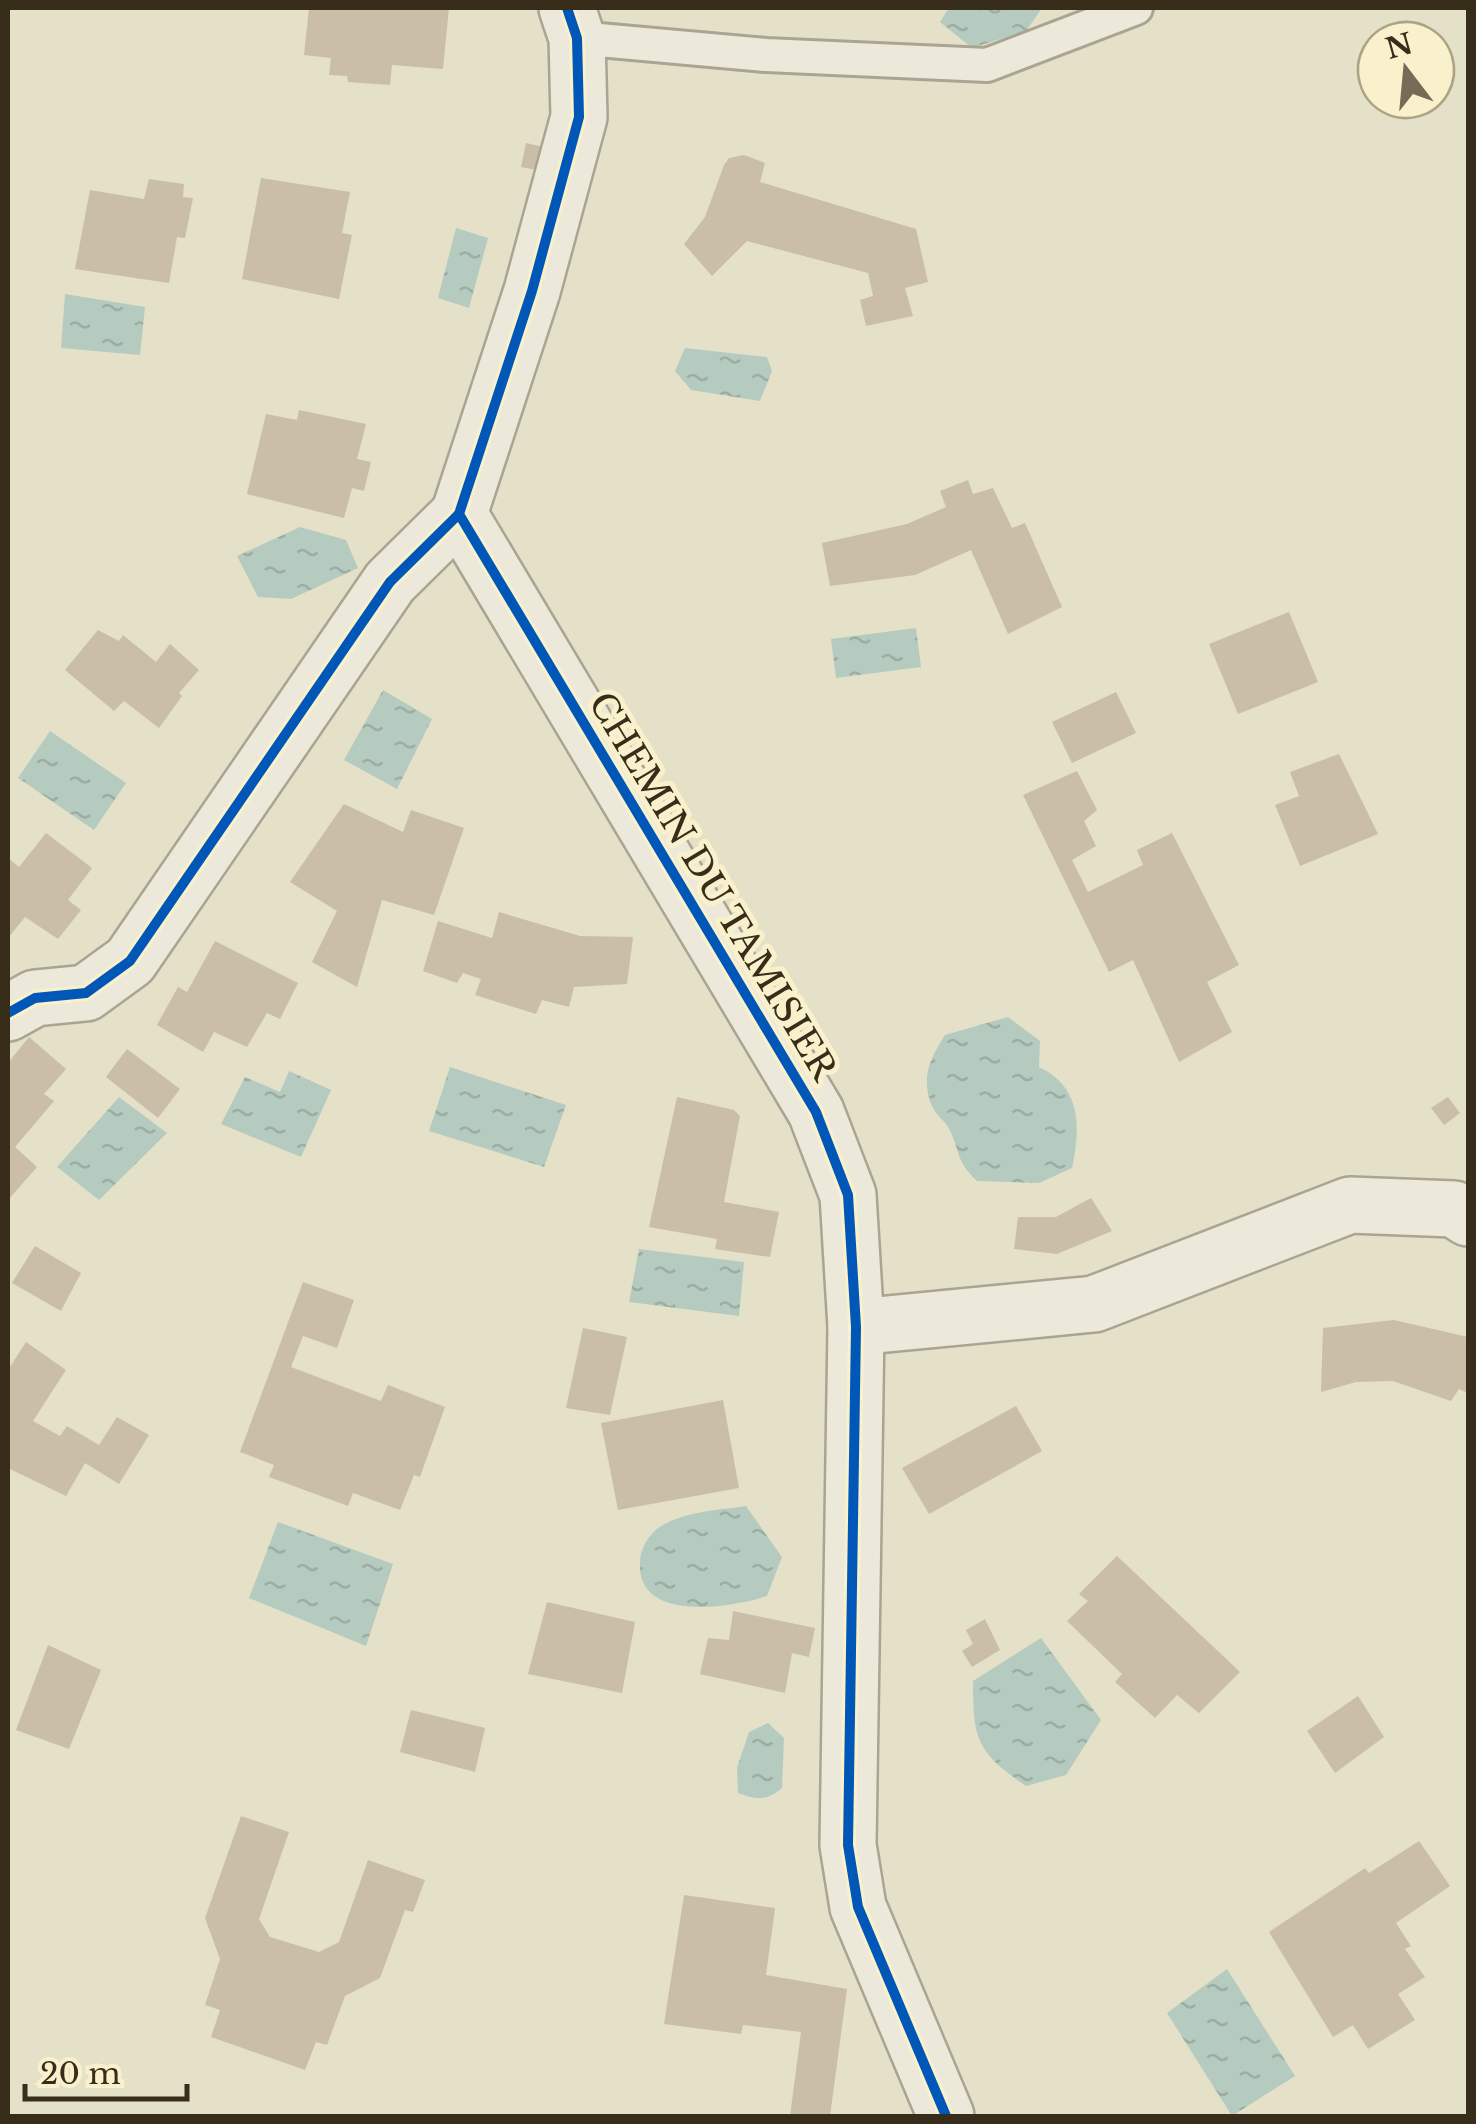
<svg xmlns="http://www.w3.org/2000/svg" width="1476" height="2124" font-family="'Libre Baskerville',serif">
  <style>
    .water { fill: url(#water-ripples) }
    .building { fill: #cabea8 }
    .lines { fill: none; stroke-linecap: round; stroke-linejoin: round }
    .service-casing { stroke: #aaa492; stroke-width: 38 }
    .minor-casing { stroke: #aaa492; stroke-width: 60 }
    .service { stroke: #ece9db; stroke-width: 32 }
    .minor { stroke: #ece9db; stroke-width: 55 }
    .cycleway-casing { stroke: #f9f1cb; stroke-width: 16 }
    .cycleway { stroke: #0057b8; stroke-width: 10 }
    .labels { text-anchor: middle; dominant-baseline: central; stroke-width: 10; stroke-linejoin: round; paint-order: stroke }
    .street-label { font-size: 35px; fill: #382c1a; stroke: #f9f1cb }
  </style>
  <defs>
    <pattern id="water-ripples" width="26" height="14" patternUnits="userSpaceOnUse" patternTransform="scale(2.5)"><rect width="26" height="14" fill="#b5cbc0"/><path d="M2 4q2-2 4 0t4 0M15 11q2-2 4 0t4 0" fill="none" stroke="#9caea4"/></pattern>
  </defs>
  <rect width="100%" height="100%" fill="#e5e0c8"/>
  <g class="water">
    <path d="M 949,8 L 1042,8 L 1026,31 L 972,48 L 940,22 Z"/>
    <path d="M 456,228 L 488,238 L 469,308 L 438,298 Z"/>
    <path d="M 65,294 L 145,307 L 140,355 L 61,348 Z"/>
    <path d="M 685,348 L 767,357 L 772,371 L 760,401 L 691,390 L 675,371 Z"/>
    <path d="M 300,527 L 346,540 L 358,568 L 291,599 L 258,597 L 237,556 Z"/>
    <path d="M 916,628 L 921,667 L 836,678 L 831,639 Z"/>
    <path d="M 383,690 L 432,719 L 397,789 L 344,760 Z"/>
    <path d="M 50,731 L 126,783 L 94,830 L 18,778 Z"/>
    <path d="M 1008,1017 L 1040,1041 L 1039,1067 C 1081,1087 1081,1126 1072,1168 L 1039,1183 L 977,1181 C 954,1159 961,1151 948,1127 C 944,1120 937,1116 933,1108 C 920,1080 929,1060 945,1035 Z"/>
    <path d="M 450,1067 L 566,1105 L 544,1167 L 429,1131 Z"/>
    <path d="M 289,1071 L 331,1090 L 301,1157 L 221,1124 L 245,1077 L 280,1092 Z"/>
    <path d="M 119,1097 L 167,1133 L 99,1200 L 57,1167 Z"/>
    <path d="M 639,1249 L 744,1262 L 739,1316 L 629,1302 Z"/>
    <path d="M 746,1506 L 782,1557 L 767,1596 C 730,1608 637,1623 640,1563 C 640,1548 650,1532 663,1525 C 687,1511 720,1510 746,1506 Z"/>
    <path d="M 278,1522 L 393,1564 L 366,1646 L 249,1598 Z"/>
    <path d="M 1041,1638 L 1101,1720 L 1066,1775 L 1026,1786 C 976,1752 973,1739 973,1681 Z"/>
    <path d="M 768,1723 L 784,1738 L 782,1788 C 767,1801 756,1800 738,1793 L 737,1768 L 749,1732 Z"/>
    <path d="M 1227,1969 L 1295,2076 L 1232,2116 L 1167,2013 Z"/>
  </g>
  <g class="building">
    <path d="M 309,8 L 449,8 L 443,69 L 392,65 L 390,85 L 348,82 L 347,76 L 329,75 L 331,58 L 304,55 Z"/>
    <path d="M 526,143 L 548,148 L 542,171 L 521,167 Z"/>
    <path d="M 744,155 L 765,163 L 760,182 L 916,229 L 928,282 L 905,288 L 913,316 L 866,326 L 860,300 L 873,296 L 868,273 L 747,241 L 712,276 L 684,244 L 705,217 L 724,165 L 729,158 Z"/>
    <path d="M 261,178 L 350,192 L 342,233 L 352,235 L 339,299 L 242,279 Z"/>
    <path d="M 149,179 L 184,184 L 183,197 L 193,198 L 185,238 L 177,237 L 169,283 L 75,269 L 90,190 L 144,199 Z"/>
    <path d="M 299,410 L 366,424 L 357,459 L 371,462 L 364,491 L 352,488 L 344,518 L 247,494 L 266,414 L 297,420 Z"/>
    <path d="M 968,480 L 973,494 L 993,488 L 1012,528 L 1025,523 L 1062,607 L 1008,634 L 971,550 L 915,575 L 830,586 L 822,543 L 907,524 L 946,507 L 940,491 Z"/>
    <path d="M 1289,612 L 1318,682 L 1238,714 L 1209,644 Z"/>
    <path d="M 98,630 L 119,641 L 123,635 L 156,662 L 170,644 L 199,670 L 179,693 L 182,696 L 159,728 L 124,701 L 114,711 L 65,670 Z"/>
    <path d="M 1116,692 L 1136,733 L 1072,763 L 1052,722 Z"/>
    <path d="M 1339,754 L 1378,834 L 1300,866 L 1275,805 L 1299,796 L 1290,772 Z"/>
    <path d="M 1077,771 L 1097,810 L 1084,821 L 1096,846 L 1072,860 L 1088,892 L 1143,865 L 1137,850 L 1172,833 L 1239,965 L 1207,982 L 1232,1032 L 1179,1062 L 1133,960 L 1109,972 L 1023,795 Z"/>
    <path d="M 344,804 L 403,832 L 411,810 L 464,828 L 434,915 L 382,900 L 357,987 L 312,962 L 337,911 L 290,882 Z"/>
    <path d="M 46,833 L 92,868 L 68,900 L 81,910 L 58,939 L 25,917 L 8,938 L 8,858 L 19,867 Z"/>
    <path d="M 499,912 L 580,936 L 633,937 L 627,984 L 574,987 L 569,1007 L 542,1000 L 536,1014 L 475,995 L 481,979 L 463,973 L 457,983 L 423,971 L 438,921 L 492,938 Z"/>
    <path d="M 215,941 L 298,983 L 280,1019 L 267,1013 L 247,1047 L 214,1032 L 203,1052 L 157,1025 L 178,987 L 187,992 Z"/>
    <path d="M 29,1037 L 66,1069 L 44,1094 L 54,1101 L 15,1147 L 37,1167 L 8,1200 L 8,1063 Z"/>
    <path d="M 127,1049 L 180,1089 L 158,1118 L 106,1077 Z"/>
    <path d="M 677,1097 L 734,1110 L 740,1116 L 724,1202 L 779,1212 L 770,1257 L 715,1249 L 717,1239 L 649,1227 Z"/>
    <path d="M 1448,1097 L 1460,1113 L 1444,1125 L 1431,1108 Z"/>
    <path d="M 1091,1198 L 1112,1231 L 1057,1254 L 1014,1249 L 1018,1217 L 1056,1217 Z"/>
    <path d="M 35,1246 L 81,1273 L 61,1311 L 12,1283 Z"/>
    <path d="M 303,1282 L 354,1300 L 337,1348 L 303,1336 L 291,1367 L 381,1401 L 388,1385 L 445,1407 L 420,1477 L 414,1475 L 400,1510 L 353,1493 L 348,1506 L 269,1477 L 274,1465 L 240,1452 Z"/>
    <path d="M 1394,1320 L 1468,1337 L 1468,1393 L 1459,1389 L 1451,1401 L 1393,1381 L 1356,1382 L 1321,1392 L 1323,1328 Z"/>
    <path d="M 583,1328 L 627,1337 L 610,1415 L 566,1408 Z"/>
    <path d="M 26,1342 L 66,1370 L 33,1421 L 60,1436 L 67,1426 L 99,1445 L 117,1417 L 149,1435 L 119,1484 L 85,1463 L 66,1496 L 8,1468 L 8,1370 Z"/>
    <path d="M 723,1400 L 739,1488 L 618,1510 L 601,1423 Z"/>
    <path d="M 1016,1406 L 1042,1451 L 929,1514 L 902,1468 Z"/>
    <path d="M 1117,1556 L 1240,1672 L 1199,1713 L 1177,1695 L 1155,1718 L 1115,1682 L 1122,1674 L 1067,1621 L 1088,1601 L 1079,1594 Z"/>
    <path d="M 547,1602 L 635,1622 L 622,1693 L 528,1674 Z"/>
    <path d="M 733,1611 L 815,1628 L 809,1657 L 792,1653 L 785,1693 L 700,1674 L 708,1638 L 729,1640 Z"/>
    <path d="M 985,1619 L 1000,1650 L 972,1667 L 962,1651 L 973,1644 L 966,1630 Z"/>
    <path d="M 48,1645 L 101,1670 L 69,1749 L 16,1730 Z"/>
    <path d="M 1358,1696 L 1384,1737 L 1335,1773 L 1307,1731 Z"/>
    <path d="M 411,1710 L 485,1728 L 475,1772 L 400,1752 Z"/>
    <path d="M 241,1816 L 289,1832 L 259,1919 L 270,1937 L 319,1952 L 339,1942 L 368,1860 L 425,1880 L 413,1912 L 405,1910 L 380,1978 L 345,1996 L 327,2045 L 316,2042 L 305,2070 L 211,2037 L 220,2010 L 205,2005 L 220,1959 L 205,1918 Z"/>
    <path d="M 1419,1841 L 1450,1886 L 1396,1923 L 1411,1946 L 1405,1949 L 1425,1977 L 1398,1994 L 1415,2020 L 1368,2049 L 1353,2025 L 1333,2037 L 1269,1932 L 1365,1868 L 1369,1873 Z"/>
    <path d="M 684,1895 L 775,1908 L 766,1975 L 847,1989 L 830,2116 L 790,2116 L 801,2032 L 743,2025 L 741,2034 L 664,2024 Z"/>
  </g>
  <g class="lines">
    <g class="service-casing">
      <path id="service" d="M 577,38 L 766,55 L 987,65 L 1136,8"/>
    </g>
    <g class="minor-casing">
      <g id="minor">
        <path d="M 567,8 L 577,38 L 579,117 L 532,291 L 459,514 L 816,1112 L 848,1195 L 856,1327 L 848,1845 L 858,1907 L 946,2116"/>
        <path d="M 8,1013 L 35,998 L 86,993 L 130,961 L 390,582 L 459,514"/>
        <path d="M 856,1327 L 1094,1304 L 1350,1205 L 1454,1209 L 1468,1218"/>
      </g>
    </g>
    <use href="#service" class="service"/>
    <use href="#minor" class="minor"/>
    <g class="cycleway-casing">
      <g id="cycleway">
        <path d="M 567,8 L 577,38 L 579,117 L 532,291 L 459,514 L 816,1112 L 848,1195 L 856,1327 L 848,1845 L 858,1907 L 946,2116"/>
        <path d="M 8,1013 L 35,998 L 86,993 L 130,961 L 390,582 L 459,514"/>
      </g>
    </g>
    <use href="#cycleway" class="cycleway"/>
  </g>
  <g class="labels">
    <g class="street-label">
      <text transform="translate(713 886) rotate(59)">CHEMIN DU TAMISIER</text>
    </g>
  </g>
  <rect width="1476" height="2124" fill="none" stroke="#382c1a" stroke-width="20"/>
  <g transform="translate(1406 70) rotate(344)"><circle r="48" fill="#f9f1cb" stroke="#aca284" stroke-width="2.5"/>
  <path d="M0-8L18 38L0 25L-18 38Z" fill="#756b57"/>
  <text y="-15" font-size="28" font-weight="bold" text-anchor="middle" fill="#382c1a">N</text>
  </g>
  <path d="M25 2084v15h162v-15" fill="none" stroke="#382c1a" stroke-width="5"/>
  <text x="40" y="2084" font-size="30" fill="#382c1a" stroke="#f9f1cb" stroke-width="8" paint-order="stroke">20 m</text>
</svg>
